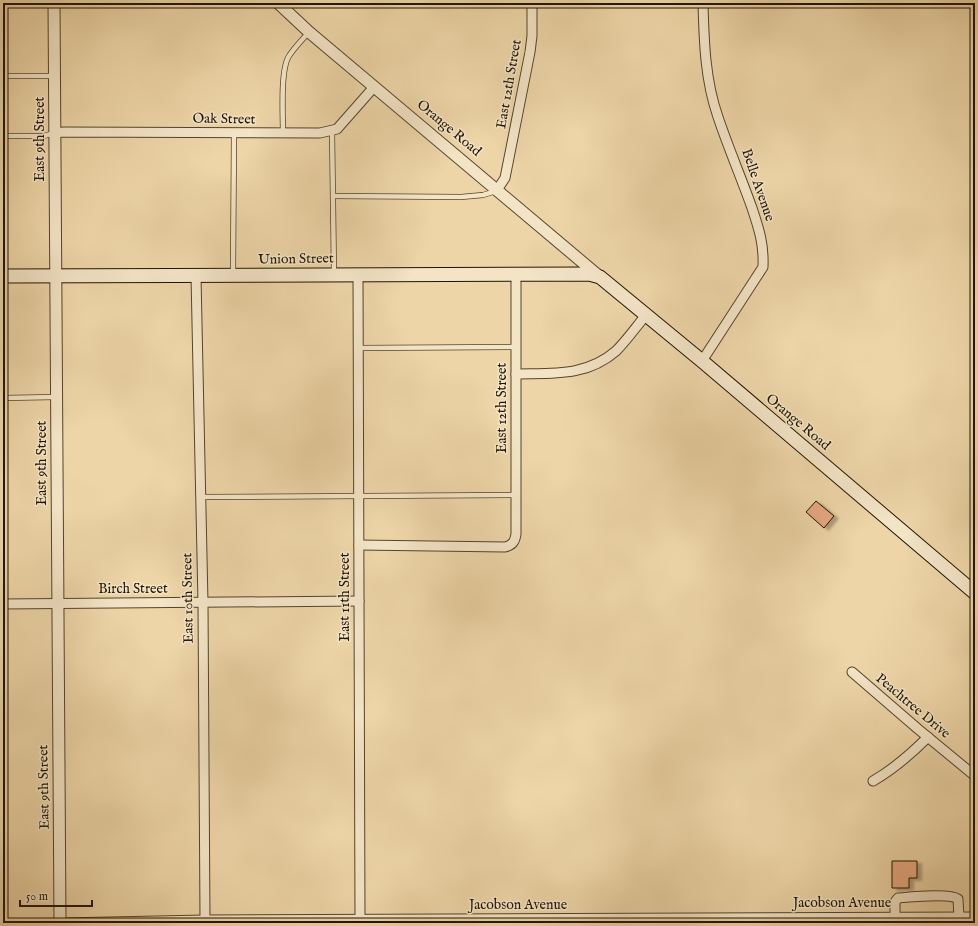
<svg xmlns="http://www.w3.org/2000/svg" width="978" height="926" font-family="'IM FELL English',serif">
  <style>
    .building { fill: #e7a981; stroke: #211402; filter: url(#shadow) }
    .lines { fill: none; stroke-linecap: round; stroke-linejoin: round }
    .service-casing { stroke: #54442b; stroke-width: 6 }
    .minor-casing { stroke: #54442b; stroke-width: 11 }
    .tertiary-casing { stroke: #54442b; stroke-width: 13 }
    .secondary-casing { stroke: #211402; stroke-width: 15 }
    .service { stroke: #f3e4c6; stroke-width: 4.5 }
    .minor { stroke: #f3e4c6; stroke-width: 9 }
    .tertiary { stroke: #f3e4c6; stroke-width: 11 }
    .secondary { stroke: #f3e4c6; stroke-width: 13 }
    .labels { text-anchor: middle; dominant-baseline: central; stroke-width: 3; stroke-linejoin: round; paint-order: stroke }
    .street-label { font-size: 14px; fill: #211402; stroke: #f3e4c6 }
  </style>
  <defs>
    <filter id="shadow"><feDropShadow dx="4.5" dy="2.5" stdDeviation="1" flood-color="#0004"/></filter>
  </defs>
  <rect width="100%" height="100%" fill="#edd5a7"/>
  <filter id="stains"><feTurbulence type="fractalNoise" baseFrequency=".005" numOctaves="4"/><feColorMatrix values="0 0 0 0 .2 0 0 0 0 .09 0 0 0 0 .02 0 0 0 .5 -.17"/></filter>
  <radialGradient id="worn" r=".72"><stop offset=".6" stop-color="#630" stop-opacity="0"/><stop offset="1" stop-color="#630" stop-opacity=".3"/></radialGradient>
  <g class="building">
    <path d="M 816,501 L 834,516 L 824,528 L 806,512 Z"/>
    <path d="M 892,861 L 917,861 L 917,878 L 909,878 L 909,888 L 892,888 Z"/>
  </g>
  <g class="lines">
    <g class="service-casing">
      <g id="service">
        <path d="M 3,76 L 54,76"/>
        <path d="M 332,131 L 334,273"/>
        <path d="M 283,134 C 283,116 280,70 289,56 C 294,48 302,40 309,32"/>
        <path d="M 3,136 L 44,136 L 54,133"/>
        <path d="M 333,196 L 461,197 L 483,195 L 496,191"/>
        <path d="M 233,275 L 234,133"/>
        <path d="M 357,348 L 515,347"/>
        <path d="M 3,398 L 56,397"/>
        <path d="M 200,497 L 516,495"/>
      </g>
    </g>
    <g class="minor-casing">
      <g id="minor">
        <path d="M 54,133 L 64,132 L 320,133 L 337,129 L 374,87"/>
        <path d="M 497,190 L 505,178 L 530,52 L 532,36 L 532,3"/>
        <path d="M 358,274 L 360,920"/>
        <path d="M 196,276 L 203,603 L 205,920"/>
        <path d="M 702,361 L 763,267 C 764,244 759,229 752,208 C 741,177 728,147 718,117 C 705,80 704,41 703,3"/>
        <path d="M 516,374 C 552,373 586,377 616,351 C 627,340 636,327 646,315"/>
        <path d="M 359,545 L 505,547 C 513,545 515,541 516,534 L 516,273"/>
        <path d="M 3,604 L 359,601"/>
        <path d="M 852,672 L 918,729 L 975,776"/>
        <path d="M 873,781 C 894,769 911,754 928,737"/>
        <path d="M 895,917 L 895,902 L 898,898 C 911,897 950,893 958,899 L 959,917"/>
        <path d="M 62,923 L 205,920 L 975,917"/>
      </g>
    </g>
    <g class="tertiary-casing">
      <g id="tertiary">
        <path d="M 54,3 L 60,923"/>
        <path d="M 278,3 L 309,32 L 600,277"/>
      </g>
    </g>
    <g class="secondary-casing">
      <path id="secondary" d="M 3,276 L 589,274 L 600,277 L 702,361 L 975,593"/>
    </g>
    <use href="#service" class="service"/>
    <use href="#minor" class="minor"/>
    <use href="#tertiary" class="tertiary"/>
    <use href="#secondary" class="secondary"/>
  </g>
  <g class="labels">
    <g class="street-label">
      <text transform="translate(509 84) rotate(-80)">East 12th Street</text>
      <text transform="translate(224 119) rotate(1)">Oak Street</text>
      <text transform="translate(449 128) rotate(40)">Orange Road</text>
      <text transform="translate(40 139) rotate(-90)">East 9th Street</text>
      <text transform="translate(758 185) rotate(71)">Belle Avenue</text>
      <text transform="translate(296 259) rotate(-1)">Union Street</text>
      <text transform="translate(502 408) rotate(-90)">East 12th Street</text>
      <text transform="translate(798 422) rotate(40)">Orange Road</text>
      <text transform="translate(42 463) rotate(-90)">East 9th Street</text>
      <text x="133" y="589">Birch Street</text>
      <text transform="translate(345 597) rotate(-90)">East 11th Street</text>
      <text transform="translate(188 598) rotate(-91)">East 10th Street</text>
      <text transform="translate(913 706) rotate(40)">Peachtree Drive</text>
      <text transform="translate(44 787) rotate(-91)">East 9th Street</text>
      <text x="842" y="903">Jacobson Avenue</text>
      <text x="518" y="905">Jacobson Avenue</text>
    </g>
  </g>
  <rect width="978" height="926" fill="none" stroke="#edd5a7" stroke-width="16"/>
  <rect x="4" y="4" width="970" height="918" fill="none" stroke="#211402" stroke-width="2"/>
  <rect x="8" y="8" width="962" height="910" fill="none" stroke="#211402"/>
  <path d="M20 900v6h72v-6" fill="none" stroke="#211402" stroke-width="2"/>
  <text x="26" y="900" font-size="12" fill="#211402" stroke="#f3e4c6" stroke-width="3" paint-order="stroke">50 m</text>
  <rect width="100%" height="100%" filter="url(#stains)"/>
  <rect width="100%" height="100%" fill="url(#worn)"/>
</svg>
